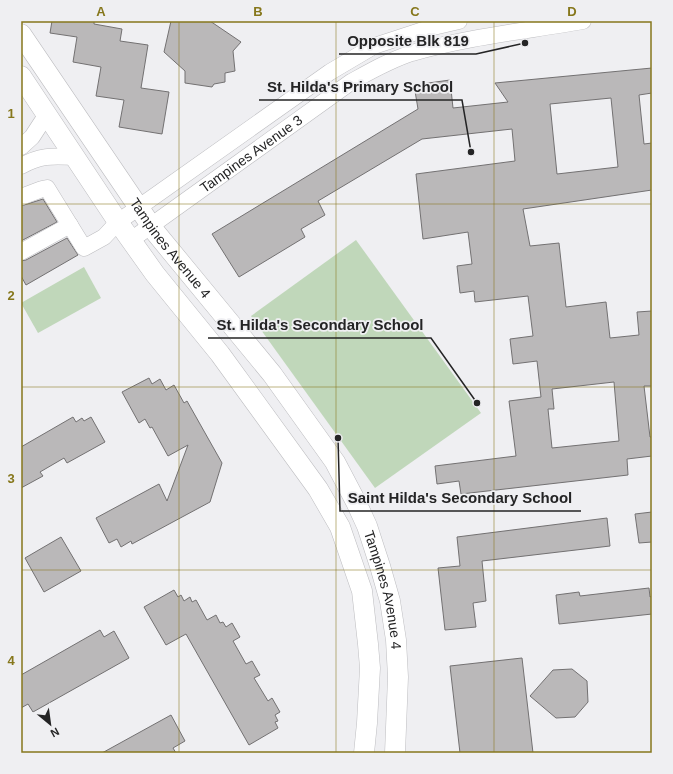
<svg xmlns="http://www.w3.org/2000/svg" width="673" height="774" font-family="Helvetica,sans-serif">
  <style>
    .green { fill: #c0d7ba }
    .building { fill: #bab8b9; stroke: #737172; fill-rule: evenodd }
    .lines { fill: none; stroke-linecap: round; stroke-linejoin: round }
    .minor-casing { stroke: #bdbdc0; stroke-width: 17 }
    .major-casing { stroke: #bdbdc0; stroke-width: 21 }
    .minor { stroke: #fff; stroke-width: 16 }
    .major { stroke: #fff; stroke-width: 20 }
    .grid { fill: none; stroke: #86771c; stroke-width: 1; stroke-opacity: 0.55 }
    .labels { text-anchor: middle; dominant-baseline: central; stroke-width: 3.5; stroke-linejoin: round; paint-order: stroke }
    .street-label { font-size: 14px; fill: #242425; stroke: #efeff2 }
    .leader { fill: none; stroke: #242425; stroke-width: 1.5 }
    .callout-dot { fill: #242425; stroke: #efeff2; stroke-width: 1.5 }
    .callout-label { font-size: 15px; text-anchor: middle; font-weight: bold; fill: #242425; stroke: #efeff2; stroke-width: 3.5; stroke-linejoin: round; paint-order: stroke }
    .neatline { fill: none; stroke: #86771c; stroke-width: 1.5 }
    .grid-label { font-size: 13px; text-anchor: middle; font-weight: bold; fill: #86771c }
  </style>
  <rect width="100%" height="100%" fill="#efeff2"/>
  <g class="green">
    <path d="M 356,240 L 481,413 L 375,488 L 251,316 Z"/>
    <path d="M 84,267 L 101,298 L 38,333 L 21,303 Z"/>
  </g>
  <g class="building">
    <path d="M 52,21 L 94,21 L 94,24 L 122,29 L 120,41 L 148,45 L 141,88 L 169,92 L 162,134 L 119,127 L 124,100 L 96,96 L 101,67 L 73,62 L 77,37 L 50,33 Z"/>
    <path d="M 171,21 L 210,21 L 241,42 L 233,51 L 235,71 L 225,73 L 225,82 L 214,84 L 212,87 L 185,83 L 185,71 L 164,52 Z"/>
    <path d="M 652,68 L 652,93 L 639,95 L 644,144 L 652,143 L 652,190 L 523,209 L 530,246 L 559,243 L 566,307 L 606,302 L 610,338 L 639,335 L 637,312 L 652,311 L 652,386 L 644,386 L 650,437 L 652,437 L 652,456 L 627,459 L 628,475 L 461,494 L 459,481 L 437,484 L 435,466 L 516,456 L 509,401 L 541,397 L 537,361 L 513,364 L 510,339 L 533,336 L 528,296 L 475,302 L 474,291 L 460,293 L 457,266 L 472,264 L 468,232 L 423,239 L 416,174 L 515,161 L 512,129 L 422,139 L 318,201 L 325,215 L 301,229 L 305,237 L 239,277 L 212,234 L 418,109 L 414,85 L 450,80 L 453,108 L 508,102 L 495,83 ZM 611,98 L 618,167 L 557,174 L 550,104 ZM 614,382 L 619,441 L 552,448 L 548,409 L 554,409 L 552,389 Z"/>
    <path d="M 43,199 L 57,222 L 21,241 L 21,206 Z"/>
    <path d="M 67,238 L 78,255 L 26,285 L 21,276 L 21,261 L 26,260 Z"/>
    <path d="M 149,378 L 152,384 L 160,379 L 166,390 L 174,385 L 184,403 L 187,401 L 222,463 L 210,502 L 132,544 L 131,541 L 121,547 L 117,539 L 109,543 L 96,518 L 159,484 L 167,501 L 188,445 L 168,456 L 152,427 L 150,428 L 145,419 L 139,423 L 122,392 Z"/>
    <path d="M 73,417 L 76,422 L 82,418 L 84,421 L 91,417 L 105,442 L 67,463 L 64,458 L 40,472 L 43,476 L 21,488 L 21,447 Z"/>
    <path d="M 652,512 L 652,542 L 639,543 L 635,514 Z"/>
    <path d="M 607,518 L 610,546 L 482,561 L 486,601 L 473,603 L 476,627 L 445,630 L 438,568 L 460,566 L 457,537 Z"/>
    <path d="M 61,537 L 81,571 L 44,592 L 25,558 Z"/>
    <path d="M 649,588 L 650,597 L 652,596 L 652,614 L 559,624 L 556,595 L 579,592 L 580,596 Z"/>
    <path d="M 174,590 L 178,597 L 181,595 L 184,601 L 190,597 L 192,602 L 196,600 L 207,620 L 216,615 L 220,623 L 223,622 L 226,627 L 232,623 L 240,637 L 233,641 L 246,664 L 252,661 L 260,675 L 254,678 L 268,701 L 272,698 L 280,712 L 275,715 L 278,721 L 275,722 L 278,728 L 249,745 L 186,634 L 166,645 L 144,607 Z"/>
    <path d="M 100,630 L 104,637 L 114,631 L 129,658 L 33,712 L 28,704 L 21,708 L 21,675 Z"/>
    <path d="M 522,658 L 533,753 L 460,753 L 450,666 Z"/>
    <path d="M 572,669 L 587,681 L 588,702 L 575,717 L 556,718 L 530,696 L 553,670 Z"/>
    <path d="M 171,715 L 185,741 L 173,748 L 176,753 L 102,753 Z"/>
  </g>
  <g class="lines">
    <g class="minor-casing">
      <g id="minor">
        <path d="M 21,147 L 32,137 L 47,114"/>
        <path d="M 21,166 C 41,155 52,156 74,157"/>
        <path d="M 21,197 L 42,189 L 47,188 L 84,248 L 104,237 L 118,222 L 330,72 L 374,46 L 429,28 L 459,21"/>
        <path id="s1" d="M 131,240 L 351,82 C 371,71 390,60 412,53 C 467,37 526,31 583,21"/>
        <path d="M 21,252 L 70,225"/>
      </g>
    </g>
    <g class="major-casing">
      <g id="major">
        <path id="s2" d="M 21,34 L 156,233 L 272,374 L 335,462 L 356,502 L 367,526 L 380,566 L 390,601 L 396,640 L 398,677 L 395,753"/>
        <path d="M 21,76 L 118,222 L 155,274 L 220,354 L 318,489 L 340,527 L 362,591 L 368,644 L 370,668 L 367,723 L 364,753"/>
      </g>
    </g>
    <use href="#minor" class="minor"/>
    <use href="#major" class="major"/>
  </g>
  <path class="grid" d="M 179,21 L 179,753M 336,21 L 336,753M 494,21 L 494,753M 21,204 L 652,204M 21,387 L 652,387M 21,570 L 652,570"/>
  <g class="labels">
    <g class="street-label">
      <text stroke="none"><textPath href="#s1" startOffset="148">Tampines Avenue 3</textPath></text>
      <text stroke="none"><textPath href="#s2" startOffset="261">Tampines Avenue 4</textPath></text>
      <text stroke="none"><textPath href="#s2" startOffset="669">Tampines Avenue 4</textPath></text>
    </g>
  </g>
  <path class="leader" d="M525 43L476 54H339M471 152L462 100H259M477 403L431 338H208M338 438L340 511H581"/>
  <g class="callout-dot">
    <circle cx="525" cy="43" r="4"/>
    <circle cx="471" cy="152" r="4"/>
    <circle cx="477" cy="403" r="4"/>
    <circle cx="338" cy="438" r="4"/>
  </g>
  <g class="callout-label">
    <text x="408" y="46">Opposite Blk 819</text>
    <text x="360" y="92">St. Hilda's Primary School</text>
    <text x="320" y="330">St. Hilda's Secondary School</text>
    <text x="460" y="503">Saint Hilda's Secondary School</text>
  </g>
  <rect width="673" height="774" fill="none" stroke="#efeff2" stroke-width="44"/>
  <g transform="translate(50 724) rotate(151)" stroke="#efeff2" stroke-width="3" paint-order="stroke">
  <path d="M0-3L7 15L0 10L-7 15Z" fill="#242425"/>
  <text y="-6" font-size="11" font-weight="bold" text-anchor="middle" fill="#242425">N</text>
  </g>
  <rect x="22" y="22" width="629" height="730" class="neatline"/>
  <g class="grid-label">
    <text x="101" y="16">A</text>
    <text x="258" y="16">B</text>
    <text x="415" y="16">C</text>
    <text x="572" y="16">D</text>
    <text x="11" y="118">1</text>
    <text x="11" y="300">2</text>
    <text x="11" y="483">3</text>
    <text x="11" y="665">4</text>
  </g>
</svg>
